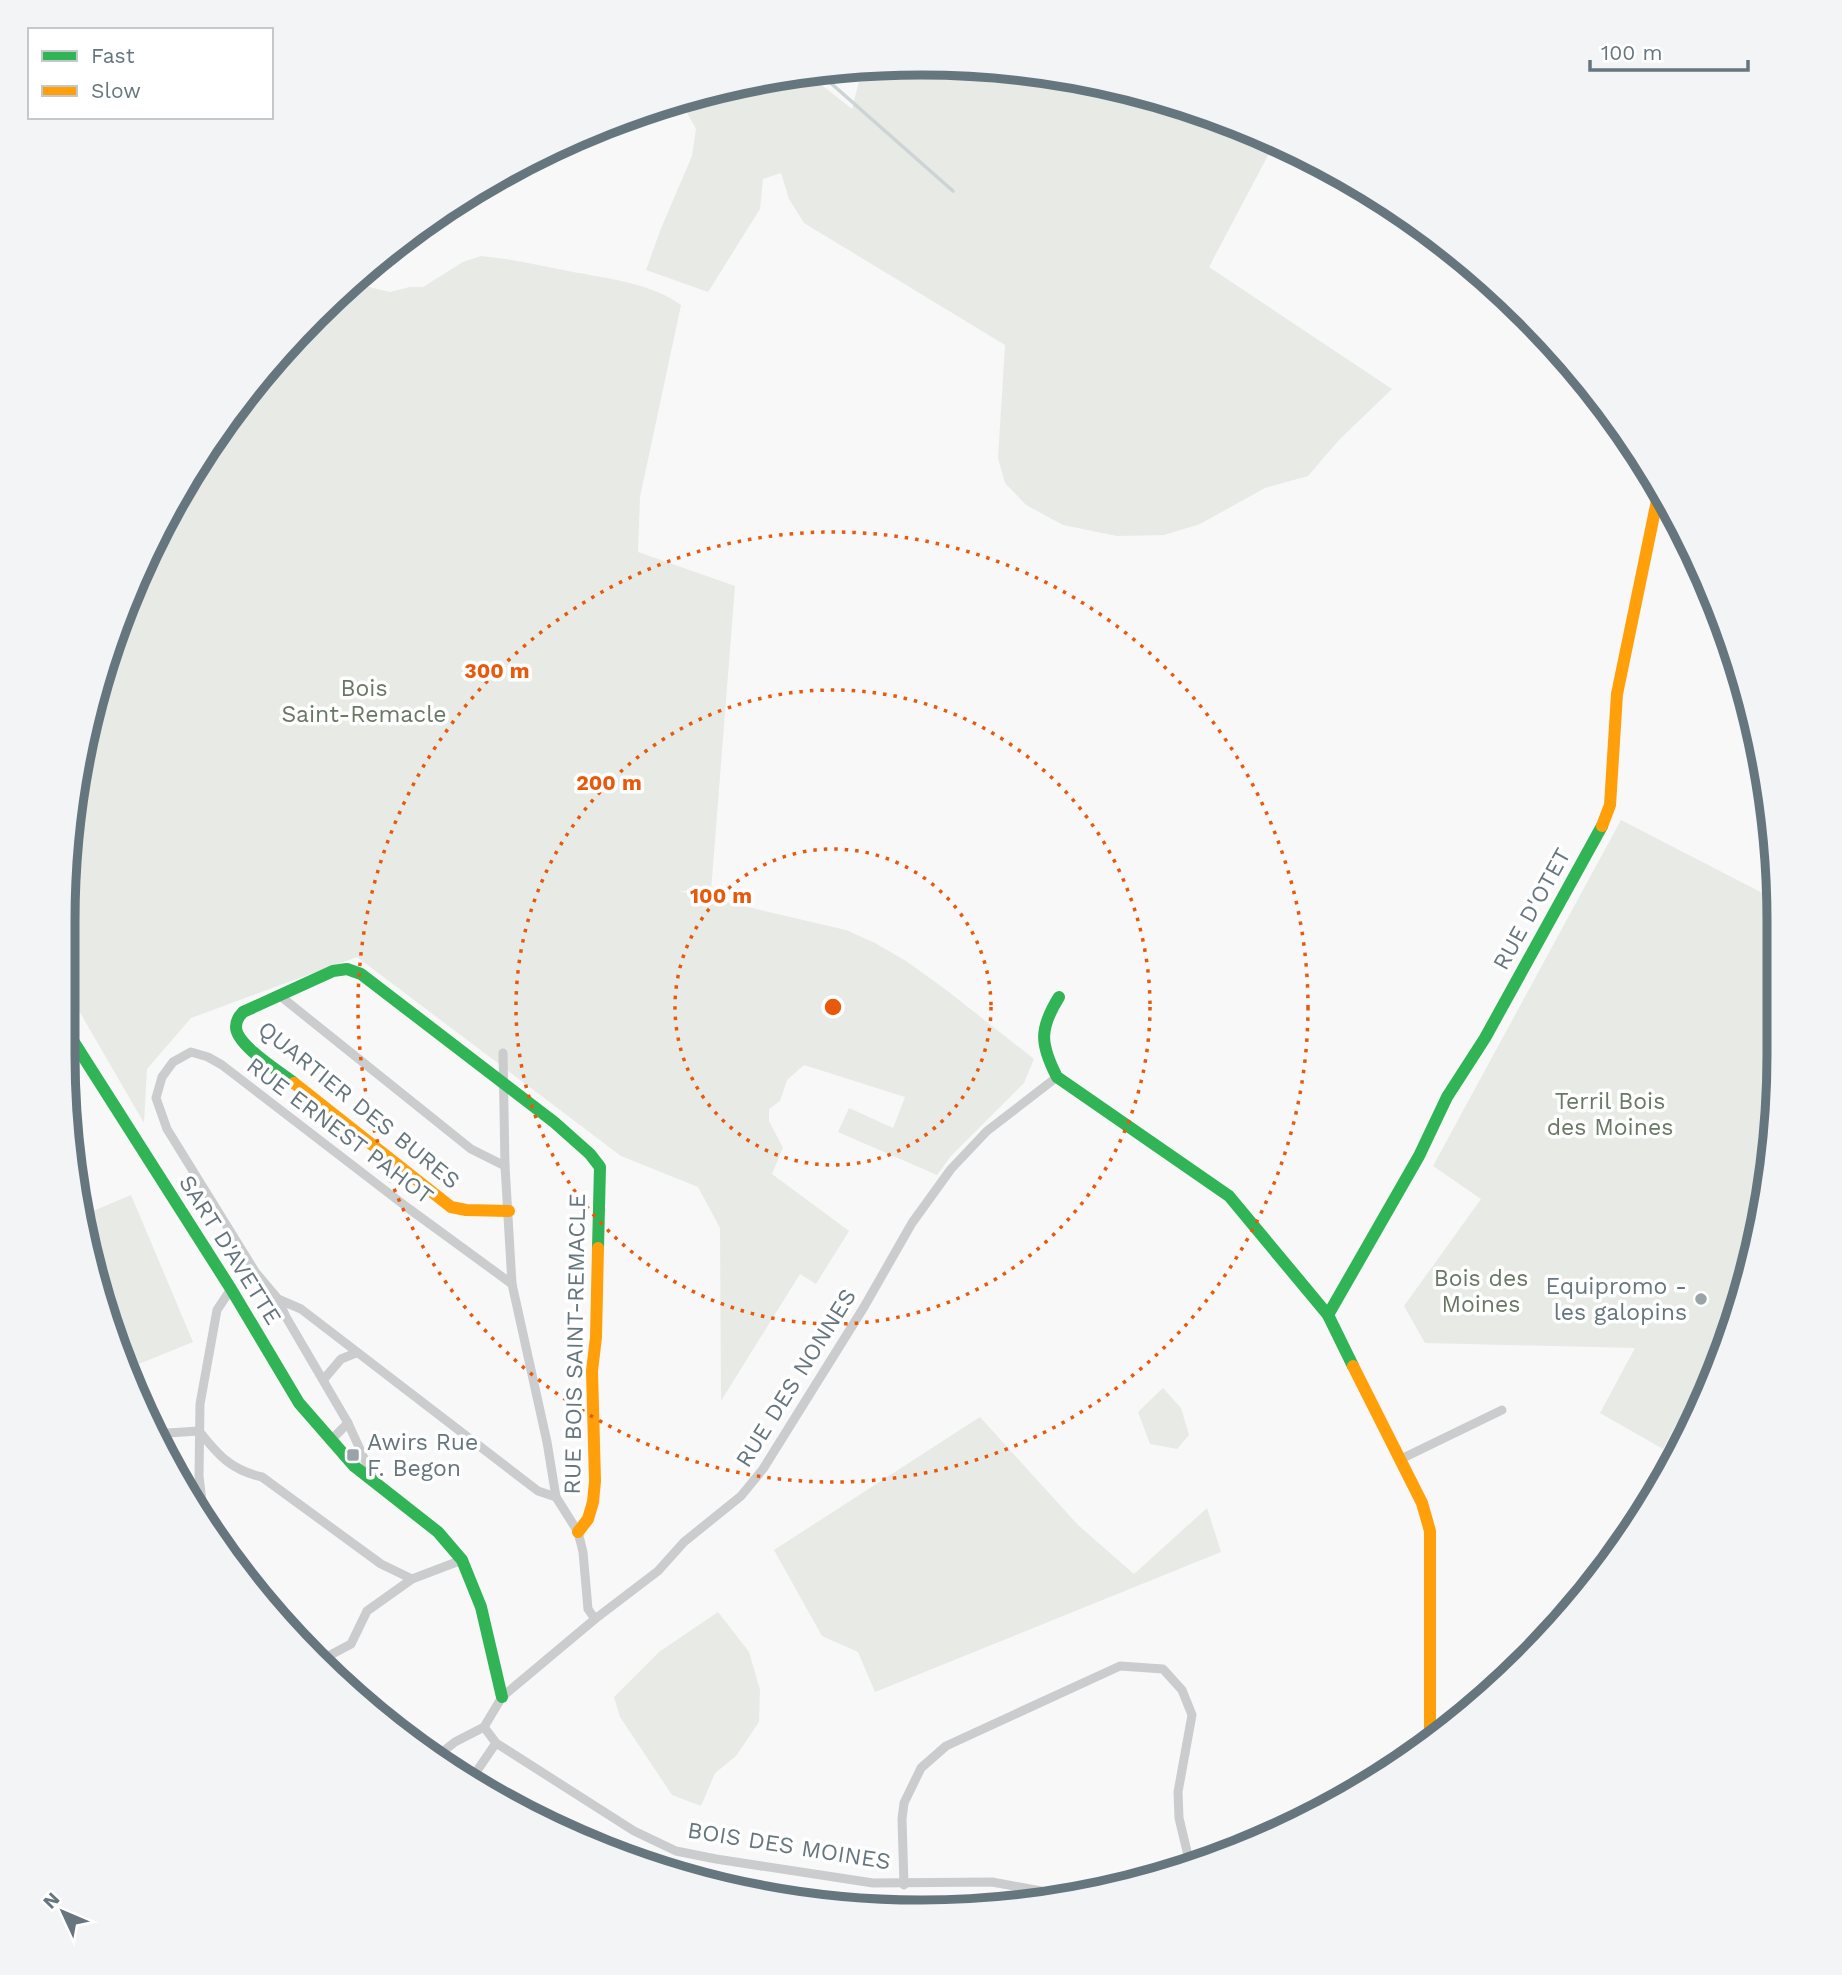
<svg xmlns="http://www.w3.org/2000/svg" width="1842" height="1975" font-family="'Work Sans',sans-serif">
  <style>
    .green { fill: #e7eae5 }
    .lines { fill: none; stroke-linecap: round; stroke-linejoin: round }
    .stream { stroke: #ccd4d6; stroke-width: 3.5 }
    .street { stroke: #cbcccd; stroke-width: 9 }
    .fast { stroke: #30b455; stroke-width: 12 }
    .slow { stroke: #ff9f0a; stroke-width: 12 }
    .ring { fill: none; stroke: #e8590c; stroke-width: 3.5; stroke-dasharray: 3.5 7 }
    .poi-dot { fill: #99a4a9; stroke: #fff; stroke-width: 2.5 }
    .labels { text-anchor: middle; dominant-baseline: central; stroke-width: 7; stroke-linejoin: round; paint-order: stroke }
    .park-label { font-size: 23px; fill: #697865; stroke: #fff }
    .street-label { font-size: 23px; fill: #66767f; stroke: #fff }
    .poi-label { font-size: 23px; fill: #66767f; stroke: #fff; text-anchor: end }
    .rim { fill: none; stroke: #66767f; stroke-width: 9 }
    .centre { fill: #e8590c; stroke: #fff; stroke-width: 3.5 }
    .ring-label { font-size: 21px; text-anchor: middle; font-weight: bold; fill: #e8590c; stroke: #fff; stroke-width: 7; stroke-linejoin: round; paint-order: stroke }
  </style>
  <rect width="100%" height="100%" fill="#f8f8f8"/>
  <g class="green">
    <path d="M 977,65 L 1143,92 L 1275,142 L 1209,267 L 1392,389 L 1339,440 L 1308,476 L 1265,488 L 1200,524 L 1164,535 L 1117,536 L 1063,525 L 1026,505 L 1005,483 L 998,458 L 1005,345 L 804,223 L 789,199 L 781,173 L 763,179 L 760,209 L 708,292 L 646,270 L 660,231 L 692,156 L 696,129 L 680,100 L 804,71 L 852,109 L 862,69 Z"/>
    <path d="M 481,256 C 514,259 546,267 578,273 C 612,279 652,284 681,305 L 640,497 L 638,552 L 735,586 L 711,891 L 679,891 L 846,930 L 875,943 L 906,961 L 945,989 L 1034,1059 L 1024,1083 L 951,1156 L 937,1175 L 838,1132 L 849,1108 L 893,1128 L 905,1097 L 804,1065 L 787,1080 L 780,1101 L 769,1109 L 769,1121 L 783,1148 L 772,1174 L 849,1231 L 816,1284 L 800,1274 L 721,1401 L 720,1228 L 698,1187 L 621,1156 L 357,957 L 191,1018 L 147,1069 L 144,1123 L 64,985 L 65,864 L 92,699 L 152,541 L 240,399 L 355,276 L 360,273 L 365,286 L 390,292 L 410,287 L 423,287 L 463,262 Z"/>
    <path d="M 1621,820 L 1774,899 L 1779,1054 L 1763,1221 L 1721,1358 L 1712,1356 L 1663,1449 L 1600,1413 L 1635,1348 L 1425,1343 L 1404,1306 L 1481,1199 L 1433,1166 Z"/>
    <path d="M 131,1195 L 193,1342 L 129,1368 L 79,1217 Z"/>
    <path d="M 1163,1388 L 1181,1408 L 1189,1435 L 1177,1449 L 1150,1444 L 1138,1412 Z"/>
    <path d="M 980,1417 L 1078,1525 L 1134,1574 L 1207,1508 L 1221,1552 L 875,1692 L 858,1652 L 822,1636 L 774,1550 Z"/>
    <path d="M 718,1612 L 749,1652 L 760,1690 L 759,1722 L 736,1756 L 715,1773 L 701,1806 L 672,1795 L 620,1717 L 614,1697 L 659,1652 Z"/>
  </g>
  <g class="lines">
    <path class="stream" d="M 816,70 L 953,191"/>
    <g class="street">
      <path d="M 279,995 L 471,1149 L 505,1166"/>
      <path d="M 503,1053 L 505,1166 L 512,1284 L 547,1442 L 556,1497 L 578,1532 L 583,1552 L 588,1609 L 595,1619"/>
      <path d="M 512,1284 L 408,1208 L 222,1065 L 208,1057 L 191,1052 L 173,1062 L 162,1077 L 156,1098 L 167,1129 L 256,1273 L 278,1299 L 301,1309 L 538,1491 L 556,1497"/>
      <path d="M 278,1299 L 286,1317 L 348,1423 L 374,1480"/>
      <path d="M 324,1379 L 341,1359 L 356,1353"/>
      <path d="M 152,1434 L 199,1431 C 218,1455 231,1470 262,1477 L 381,1564 L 412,1579"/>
      <path d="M 330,1441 L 348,1423"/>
      <path d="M 1401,1459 L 1502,1410"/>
      <path d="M 204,1518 L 199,1476 L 200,1404 L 217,1310 L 231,1289"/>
      <path d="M 319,1661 L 351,1644 L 367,1611 L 412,1579 L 462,1560"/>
      <path d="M 484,1727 L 502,1697 L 595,1619 L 658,1571 L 684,1542 L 741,1496 L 763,1469 L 864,1307 L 912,1223 L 951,1169 L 987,1131 L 1057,1077"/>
      <path d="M 484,1727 L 496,1743 L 634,1831 L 676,1851 L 716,1859 L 873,1883 L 992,1882 L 1041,1891 L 1062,1898"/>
      <path d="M 436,1757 L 455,1742 L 484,1727"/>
      <path d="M 470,1781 L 496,1743"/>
      <path d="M 904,1885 L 902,1819 L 904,1803 L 921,1768 L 946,1746 L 1120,1666 L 1163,1669 L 1182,1690 L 1192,1715 L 1178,1792 L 1179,1818 L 1191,1868"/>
    </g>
    <g class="fast">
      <path d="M 1059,997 C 1039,1029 1040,1044 1057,1077 L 1229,1196 L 1328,1315 L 1353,1366"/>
      <path d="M 63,1025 L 231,1289 L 299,1403 L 354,1466 L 438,1532 L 462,1560 L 481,1607 L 502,1697"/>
      <path d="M 294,1083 C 280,1072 236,1045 236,1027 C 236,1021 239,1016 243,1012 L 333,971 L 347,969 L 361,974 L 554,1122 L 590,1154 L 600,1167 L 598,1248"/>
      <path d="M 1328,1315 L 1419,1156 L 1447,1097 L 1485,1038 L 1602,826"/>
    </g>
    <g class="slow">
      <path d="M 1602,826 L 1610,805 L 1617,694 L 1660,486"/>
      <path d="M 294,1083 L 451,1207 L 466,1210 L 509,1211"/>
      <path d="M 1353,1366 L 1422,1503 L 1430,1531 L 1430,1740"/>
      <path d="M 578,1532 L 588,1519 L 593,1502 L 595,1481 L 592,1371 L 596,1337 L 598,1248"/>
    </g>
  </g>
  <g class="ring">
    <circle cx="833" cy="1007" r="158"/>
    <circle cx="833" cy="1007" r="317"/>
    <circle cx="833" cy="1007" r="475"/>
  </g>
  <g class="poi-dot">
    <circle cx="1701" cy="1299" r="7"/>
    <rect x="346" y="1448" width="14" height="14" rx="3.5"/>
  </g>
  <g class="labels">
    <g class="park-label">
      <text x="364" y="688">Bois<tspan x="364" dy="26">Saint-Remacle</tspan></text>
      <text x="1610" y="1101">Terril Bois<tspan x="1610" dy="26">des Moines</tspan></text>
      <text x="1481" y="1278">Bois des<tspan x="1481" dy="26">Moines</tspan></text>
    </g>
    <g class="street-label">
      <text transform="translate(1532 909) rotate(-61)">RUE D'OTET</text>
      <text transform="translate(359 1105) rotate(39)">QUARTIER DES BURES</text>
      <text transform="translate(340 1131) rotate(37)">RUE ERNEST PAHOT</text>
      <text transform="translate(230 1250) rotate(58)">SART D'AVETTE</text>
      <text transform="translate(575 1344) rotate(-89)">RUE BOIS SAINT-REMACLE</text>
      <text transform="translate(796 1378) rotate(-58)">RUE DES NONNES</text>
      <text transform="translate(789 1846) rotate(9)">BOIS DES MOINES</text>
    </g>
    <g class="poi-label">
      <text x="1687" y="1286">Equipromo -<tspan x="1687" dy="26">les galopins</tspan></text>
      <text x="367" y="1442" text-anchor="start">Awirs Rue<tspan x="367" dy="26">F. Begon</tspan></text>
    </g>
  </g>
  <path d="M0 0H1842V1975H0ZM921 75H921A846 846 0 0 1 1767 921V1054A846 846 0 0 1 921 1900H921A846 846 0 0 1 75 1054V921A846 846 0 0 1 921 75Z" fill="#f3f4f5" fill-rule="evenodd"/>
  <path class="rim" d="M921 75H921A846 846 0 0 1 1767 921V1054A846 846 0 0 1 921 1900H921A846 846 0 0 1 75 1054V921A846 846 0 0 1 921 75Z"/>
  <circle cx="833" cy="1007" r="10" class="centre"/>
  <g class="ring-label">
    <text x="497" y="678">300 m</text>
    <text x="609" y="790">200 m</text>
    <text x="721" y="903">100 m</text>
  </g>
  <rect x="28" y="28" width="245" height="91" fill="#ffffff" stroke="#c2c8cc" stroke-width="2"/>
  <rect x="42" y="51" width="35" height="10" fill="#30b455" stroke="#c2c8cc" stroke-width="2"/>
  <text x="91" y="63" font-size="21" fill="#66767f">Fast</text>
  <rect x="42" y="86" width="35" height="10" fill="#ff9f0a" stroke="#c2c8cc" stroke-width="2"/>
  <text x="91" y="98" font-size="21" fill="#66767f">Slow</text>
  <g transform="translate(63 1912) rotate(314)" stroke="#ffffff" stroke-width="5" paint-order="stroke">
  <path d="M0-5L12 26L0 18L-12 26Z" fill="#66767f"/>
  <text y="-10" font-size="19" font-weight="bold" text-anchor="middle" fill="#66767f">N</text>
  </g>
  <path d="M1590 60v10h158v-10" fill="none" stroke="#66767f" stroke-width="3.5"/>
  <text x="1601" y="60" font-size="21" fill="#66767f" stroke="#ffffff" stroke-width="5" paint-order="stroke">100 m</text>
</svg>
